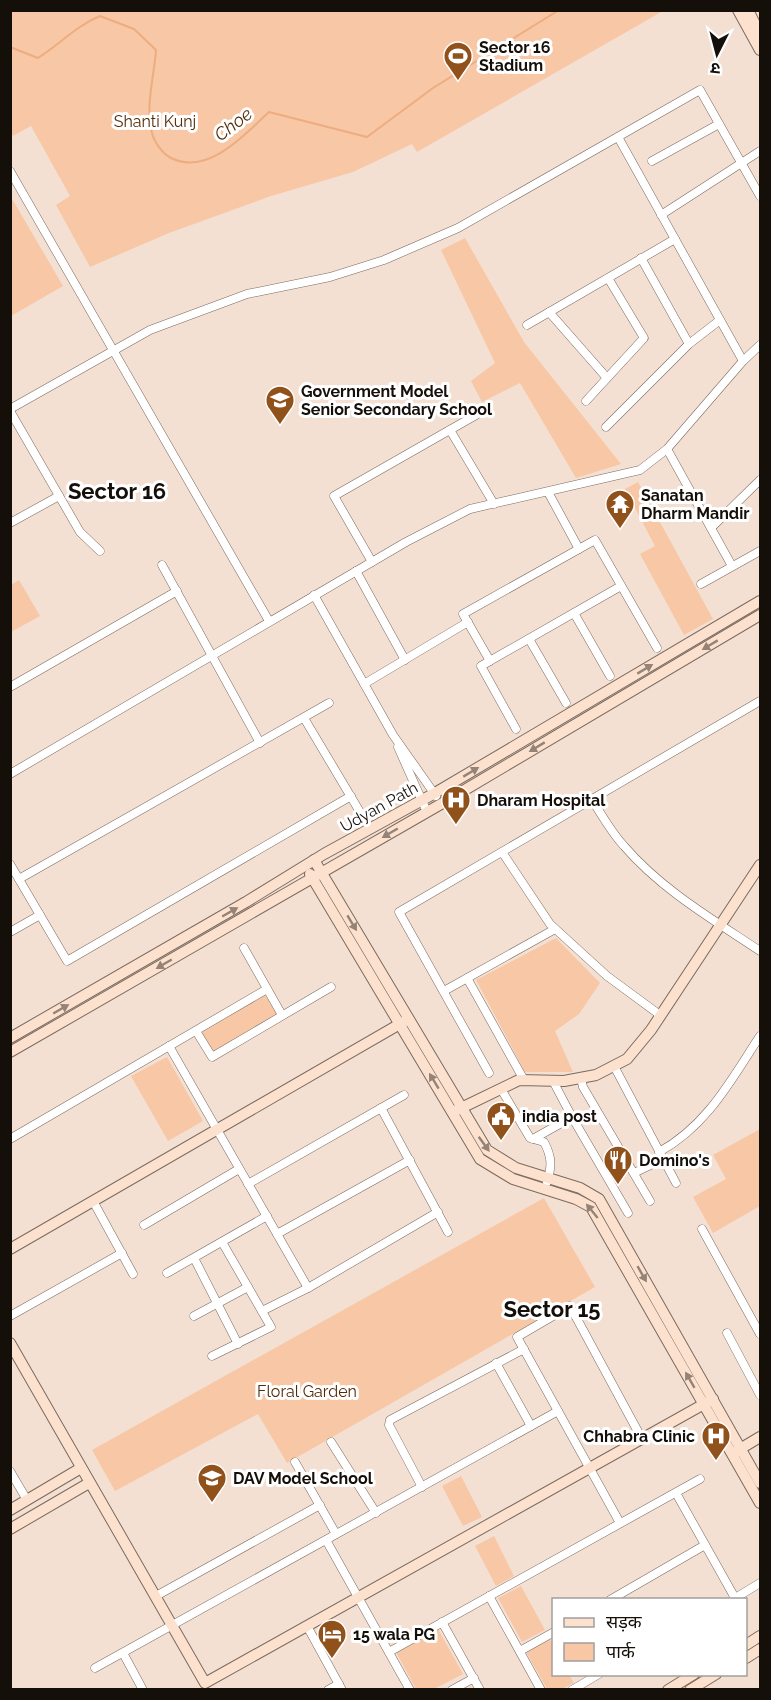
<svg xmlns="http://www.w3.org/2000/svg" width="771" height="1700" font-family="Raleway,'Noto Sans Devanagari',sans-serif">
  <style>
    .green { fill: #f7c7a6 }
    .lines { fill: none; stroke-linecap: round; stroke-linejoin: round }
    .stream { stroke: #edad81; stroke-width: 2 }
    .street-casing { stroke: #7b6a5e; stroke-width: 9 }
    .secondary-casing { stroke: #7b6a5e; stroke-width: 12 }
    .street { stroke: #fff; stroke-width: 8 }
    .secondary { stroke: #fce2ce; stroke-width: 10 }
    .oneway { fill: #948376 }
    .labels { text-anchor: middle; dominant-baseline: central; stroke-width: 6; stroke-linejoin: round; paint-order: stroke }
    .poi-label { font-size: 16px; font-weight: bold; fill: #150f0a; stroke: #fff; text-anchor: start }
    .park-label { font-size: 16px; fill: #542b08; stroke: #fff }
    .street-label { font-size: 16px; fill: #150f0a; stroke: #fff }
    .water-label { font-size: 18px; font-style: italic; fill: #542b08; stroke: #fff }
    .district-label { font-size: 22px; font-weight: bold; fill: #150f0a; stroke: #fff }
  </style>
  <rect width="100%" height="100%" fill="#f4e0d3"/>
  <g class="green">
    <path d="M 15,10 L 663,10 L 663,11 L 417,152 L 412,144 L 353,172 L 271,196 L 169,233 L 90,267 L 56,205 L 70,196 L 31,126 L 13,136 L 11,132 L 10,13 Z"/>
    <path d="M 11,197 L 63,286 L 11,316 L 10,316 Z"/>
    <path d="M 465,238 L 524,342 L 621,464 L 576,478 L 520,383 L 482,402 L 471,381 L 495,363 L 441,250 Z"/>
    <path d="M 638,482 L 713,619 L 684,635 L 640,554 L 655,546 L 625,489 Z"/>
    <path d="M 19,580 L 40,616 L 11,632 L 11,585 Z"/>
    <path d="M 556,938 L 600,983 L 579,1014 L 555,1031 L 573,1072 L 525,1072 L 476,980 Z"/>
    <path d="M 265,995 L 277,1015 L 213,1052 L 201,1033 Z"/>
    <path d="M 167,1057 L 203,1121 L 168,1141 L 131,1076 Z"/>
    <path d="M 760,1129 L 760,1206 L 713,1233 L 693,1197 L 726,1179 L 713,1155 Z"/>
    <path d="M 544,1198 L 595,1287 L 287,1463 L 258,1414 L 115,1491 L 92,1450 Z"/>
    <path d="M 461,1476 L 482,1517 L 463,1526 L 442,1486 Z"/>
    <path d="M 494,1536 L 514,1576 L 496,1586 L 475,1546 Z"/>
    <path d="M 521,1586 L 545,1630 L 522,1642 L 498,1598 Z"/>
    <path d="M 438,1629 L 463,1674 L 434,1689 L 416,1689 L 396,1652 Z"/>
    <path d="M 550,1639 L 553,1646 L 554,1674 L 569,1675 L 574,1683 L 562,1689 L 547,1689 L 526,1652 Z"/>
  </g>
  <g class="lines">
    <path class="stream" d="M 10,47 L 38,58 C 60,44 76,26 100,16 L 134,29 L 156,50 C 154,77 145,107 152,133 C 154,142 163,154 171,158 C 208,176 244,135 269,112 L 367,137 L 433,88 L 559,10"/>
    <g class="street-casing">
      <g id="street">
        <path d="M 618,137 L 743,361"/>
        <path d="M 652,161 L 719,124"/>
        <path d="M 10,171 L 269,621"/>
        <path d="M 661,215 L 760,151"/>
        <path d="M 641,258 L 689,344"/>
        <path d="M 549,312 L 607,378"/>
        <path d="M 527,325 L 675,239"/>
        <path d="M 586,401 L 644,338 L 608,278"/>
        <path d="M 10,409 L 150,330 L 247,294 L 330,277 L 384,260 L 458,228 L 700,90 L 760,196"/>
        <path d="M 10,411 L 80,532 L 100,551"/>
        <path d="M 606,427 L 689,344 L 720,320"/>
        <path d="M 450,430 L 494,504"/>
        <path d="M 667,449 L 732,566"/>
        <path d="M 548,492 L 579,549"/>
        <path d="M 10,523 L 59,496"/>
        <path d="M 711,528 L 760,480"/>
        <path d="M 372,562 L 334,496 L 476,415"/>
        <path d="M 162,565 L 260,743"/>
        <path d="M 356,571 L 405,660"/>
        <path d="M 701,584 L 760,551"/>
        <path d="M 314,595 L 393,735 L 436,796"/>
        <path d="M 574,613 L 610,676"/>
        <path d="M 529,639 L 566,703"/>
        <path d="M 490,661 L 463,614 L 595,540 L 657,648"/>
        <path d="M 364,684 L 468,622"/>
        <path d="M 10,687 L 177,591"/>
        <path d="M 304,718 L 360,812"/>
        <path d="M 516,729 L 481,666 L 621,586"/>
        <path d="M 398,747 L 427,812"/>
        <path d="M 10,774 L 406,542 L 470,509 L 640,470 L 667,449 L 743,361 L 760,345"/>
        <path d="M 592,800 C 602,815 611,832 624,846 C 662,890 712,919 760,951"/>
        <path d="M 502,852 L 550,924 L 607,976 L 660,1015"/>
        <path d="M 10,864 L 67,961 L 351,796"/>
        <path d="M 19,879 L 329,703"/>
        <path d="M 10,932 L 40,915"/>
        <path d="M 244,948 L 282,1015"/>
        <path d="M 467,978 L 524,1080"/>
        <path d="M 444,991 L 555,929"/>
        <path d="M 196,1031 L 212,1057 L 331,987"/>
        <path d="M 169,1046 L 308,1288"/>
        <path d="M 614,1066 L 676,1183"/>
        <path d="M 489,1073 L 399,912 L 760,701"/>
        <path d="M 581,1078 L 583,1087 L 650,1201"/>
        <path d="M 501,1089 L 530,1138 L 544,1142 C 552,1157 552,1166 547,1182"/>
        <path d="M 381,1108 L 448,1232"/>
        <path d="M 572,1117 L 628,1213"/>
        <path d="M 10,1139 L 267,989"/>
        <path d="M 533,1139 L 572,1117 L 553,1081"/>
        <path d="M 659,1152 C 707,1126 731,1080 760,1036"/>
        <path d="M 634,1173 L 663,1159"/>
        <path d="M 248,1184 L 404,1095"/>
        <path d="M 93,1201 L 133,1274"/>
        <path d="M 144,1225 L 239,1169"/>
        <path d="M 702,1229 L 760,1334"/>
        <path d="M 277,1234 L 410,1160"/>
        <path d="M 194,1258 L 238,1344"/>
        <path d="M 167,1273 L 267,1216"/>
        <path d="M 262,1311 L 308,1288 L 438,1212"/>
        <path d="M 10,1316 L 122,1253"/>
        <path d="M 194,1316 L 248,1287"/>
        <path d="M 727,1333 L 760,1395"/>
        <path d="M 212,1356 L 271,1327 L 222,1242"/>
        <path d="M 496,1363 L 531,1426"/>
        <path d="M 331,1442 L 376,1513"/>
        <path d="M 295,1462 L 336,1534"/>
        <path d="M 10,1471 L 27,1500"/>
        <path d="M 422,1487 L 389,1425 L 390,1420 L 524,1349"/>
        <path d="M 676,1493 L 735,1598"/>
        <path d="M 620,1523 L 517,1337 L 570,1306 L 642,1439"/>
        <path d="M 326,1540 L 410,1690"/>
        <path d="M 156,1596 L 320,1505"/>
        <path d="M 489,1596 L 541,1690"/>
        <path d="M 610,1600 L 705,1545"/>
        <path d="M 732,1600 L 760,1583"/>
        <path d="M 442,1622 L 480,1690"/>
        <path d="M 307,1626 L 342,1690"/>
        <path d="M 520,1651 L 554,1632"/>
        <path d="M 389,1652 L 700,1479"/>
        <path d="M 123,1653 L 143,1690"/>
        <path d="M 95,1668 L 558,1411"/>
        <path d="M 328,1690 L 339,1684"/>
        <path d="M 452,1690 L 474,1678"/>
        <path d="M 572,1690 L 599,1674"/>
      </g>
    </g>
    <g class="secondary-casing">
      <g id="secondary">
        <path d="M 738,10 L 760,50"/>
        <path d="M 748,10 L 760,34"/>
        <path d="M 314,860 L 487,1150 L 516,1168 L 580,1188 L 599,1199 L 760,1483"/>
        <path d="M 310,874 L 480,1159 L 513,1179 L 576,1199 L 591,1207 L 760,1503"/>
        <path d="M 10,1038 L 246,902 L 324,854 L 435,793 L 760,601"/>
        <path d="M 10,1052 L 441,804 L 760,615"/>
        <path d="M 455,1111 L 519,1080 L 564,1081 L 596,1075 L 627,1059 L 651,1030 L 760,865"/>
        <path d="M 10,1249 L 405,1021"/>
        <path d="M 10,1343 L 205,1683 L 713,1399"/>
        <path d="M 735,1452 L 760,1437"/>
        <path d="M 10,1510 L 81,1468"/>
        <path d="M 10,1529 L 89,1483"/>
        <path d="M 746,1645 L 760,1636"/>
        <path d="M 746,1658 L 760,1649"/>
        <path d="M 668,1690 L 694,1674"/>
        <path d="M 690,1690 L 716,1674"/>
      </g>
    </g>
    <use href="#street" class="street"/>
    <use href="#secondary" class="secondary"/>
  </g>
  <defs><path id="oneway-solid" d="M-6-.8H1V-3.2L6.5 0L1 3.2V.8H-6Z" transform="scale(1.5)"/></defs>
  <g class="oneway">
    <use href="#oneway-solid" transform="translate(710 645) rotate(149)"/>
    <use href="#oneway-solid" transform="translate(645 669) rotate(-31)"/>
    <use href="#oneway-solid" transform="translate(537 747) rotate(149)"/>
    <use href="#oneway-solid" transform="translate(471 772) rotate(-31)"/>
    <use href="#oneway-solid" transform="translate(390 833) rotate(150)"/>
    <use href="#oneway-solid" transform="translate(230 912) rotate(-30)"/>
    <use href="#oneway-solid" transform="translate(352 923) rotate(59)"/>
    <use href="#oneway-solid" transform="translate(164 964) rotate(150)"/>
    <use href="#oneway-solid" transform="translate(61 1009) rotate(-30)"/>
    <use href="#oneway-solid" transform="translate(434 1081) rotate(-121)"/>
    <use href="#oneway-solid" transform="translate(484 1144) rotate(54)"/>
    <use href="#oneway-solid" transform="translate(592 1211) rotate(-129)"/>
    <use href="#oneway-solid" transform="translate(642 1274) rotate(60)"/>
    <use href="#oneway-solid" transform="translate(690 1380) rotate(-120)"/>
  </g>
  <defs>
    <g id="stadium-pin" transform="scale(1.5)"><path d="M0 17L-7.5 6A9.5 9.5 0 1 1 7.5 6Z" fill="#91511b" stroke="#fff"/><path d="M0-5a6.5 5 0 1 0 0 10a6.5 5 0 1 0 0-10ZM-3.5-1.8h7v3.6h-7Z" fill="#fff"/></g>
    <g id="school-pin" transform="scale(1.5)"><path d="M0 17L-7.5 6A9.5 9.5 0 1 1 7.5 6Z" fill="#91511b" stroke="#fff"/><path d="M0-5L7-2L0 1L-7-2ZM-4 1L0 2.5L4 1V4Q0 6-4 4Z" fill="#fff"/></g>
    <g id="temple-pin" transform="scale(1.5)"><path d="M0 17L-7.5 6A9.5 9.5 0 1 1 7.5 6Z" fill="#91511b" stroke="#fff"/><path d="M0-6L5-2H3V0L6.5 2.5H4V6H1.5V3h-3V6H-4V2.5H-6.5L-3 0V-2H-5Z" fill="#fff"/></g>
    <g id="hospital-pin" transform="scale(1.5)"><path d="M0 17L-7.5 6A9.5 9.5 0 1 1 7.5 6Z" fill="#91511b" stroke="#fff"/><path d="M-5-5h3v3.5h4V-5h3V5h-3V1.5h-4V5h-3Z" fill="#fff"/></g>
    <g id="civic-pin" transform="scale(1.5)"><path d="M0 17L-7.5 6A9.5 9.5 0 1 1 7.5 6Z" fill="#91511b" stroke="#fff"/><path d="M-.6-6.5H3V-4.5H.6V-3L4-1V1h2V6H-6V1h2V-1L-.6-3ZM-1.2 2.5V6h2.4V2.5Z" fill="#fff"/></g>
    <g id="restaurant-pin" transform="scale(1.5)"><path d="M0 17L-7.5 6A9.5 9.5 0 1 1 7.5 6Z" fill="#91511b" stroke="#fff"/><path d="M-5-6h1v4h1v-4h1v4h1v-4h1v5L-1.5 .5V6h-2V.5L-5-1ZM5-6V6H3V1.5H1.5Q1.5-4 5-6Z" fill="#fff"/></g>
    <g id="hotel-pin" transform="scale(1.5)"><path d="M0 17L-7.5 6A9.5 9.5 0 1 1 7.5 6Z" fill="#91511b" stroke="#fff"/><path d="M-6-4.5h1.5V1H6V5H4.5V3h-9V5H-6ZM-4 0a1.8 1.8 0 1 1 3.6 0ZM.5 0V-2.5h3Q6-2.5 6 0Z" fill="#fff"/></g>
  </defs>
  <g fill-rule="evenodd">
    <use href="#stadium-pin" x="458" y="56"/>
    <use href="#school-pin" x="280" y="400"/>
    <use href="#temple-pin" x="620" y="504"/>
    <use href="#hospital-pin" x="456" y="800"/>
    <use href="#civic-pin" x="501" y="1116"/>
    <use href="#restaurant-pin" x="618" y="1160"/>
    <use href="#hospital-pin" x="716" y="1436"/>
    <use href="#school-pin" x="212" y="1478"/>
    <use href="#hotel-pin" x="332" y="1634"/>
  </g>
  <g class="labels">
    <g class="poi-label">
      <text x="479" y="47">Sector 16<tspan x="479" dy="18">Stadium</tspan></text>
      <text x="301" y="391">Government Model<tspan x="301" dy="18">Senior Secondary School</tspan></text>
      <text x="641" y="495">Sanatan<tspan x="641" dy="18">Dharm Mandir</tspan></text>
      <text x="477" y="800">Dharam Hospital</text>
      <text x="522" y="1116">india post</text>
      <text x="639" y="1160">Domino's</text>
      <text x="695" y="1436" text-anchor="end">Chhabra Clinic</text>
      <text x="233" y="1478">DAV Model School</text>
      <text x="353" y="1634">15 wala PG</text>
    </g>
    <g class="park-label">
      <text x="155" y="121">Shanti Kunj</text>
      <text x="307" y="1391">Floral Garden</text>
    </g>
    <g class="street-label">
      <text transform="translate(379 807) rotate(-29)">Udyan Path</text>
    </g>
    <g class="water-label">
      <text transform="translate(233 124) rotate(-38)">Choe</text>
    </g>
    <g class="district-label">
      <text x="117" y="491">Sector 16</text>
      <text x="552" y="1309">Sector 15</text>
    </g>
  </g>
  <rect width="771" height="1700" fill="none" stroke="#150f0a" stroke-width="24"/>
  <rect x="552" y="1598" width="195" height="78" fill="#ffffff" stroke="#a19f9d" stroke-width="1.5"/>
  <rect x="564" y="1618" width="30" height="9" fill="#fce2ce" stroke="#a19f9d" stroke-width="1.5"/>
  <text x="606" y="1628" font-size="18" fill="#150f0a">सड़क</text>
  <rect x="564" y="1643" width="30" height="18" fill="#f7c7a6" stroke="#a19f9d" stroke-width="1.5"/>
  <text x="606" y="1658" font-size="18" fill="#150f0a">पार्क</text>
  <g transform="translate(717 54) rotate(186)" stroke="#ffffff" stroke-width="4.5" paint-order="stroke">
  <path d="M0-4.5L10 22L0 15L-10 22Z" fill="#150f0a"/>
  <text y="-9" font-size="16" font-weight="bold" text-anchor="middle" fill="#150f0a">उ</text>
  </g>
</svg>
